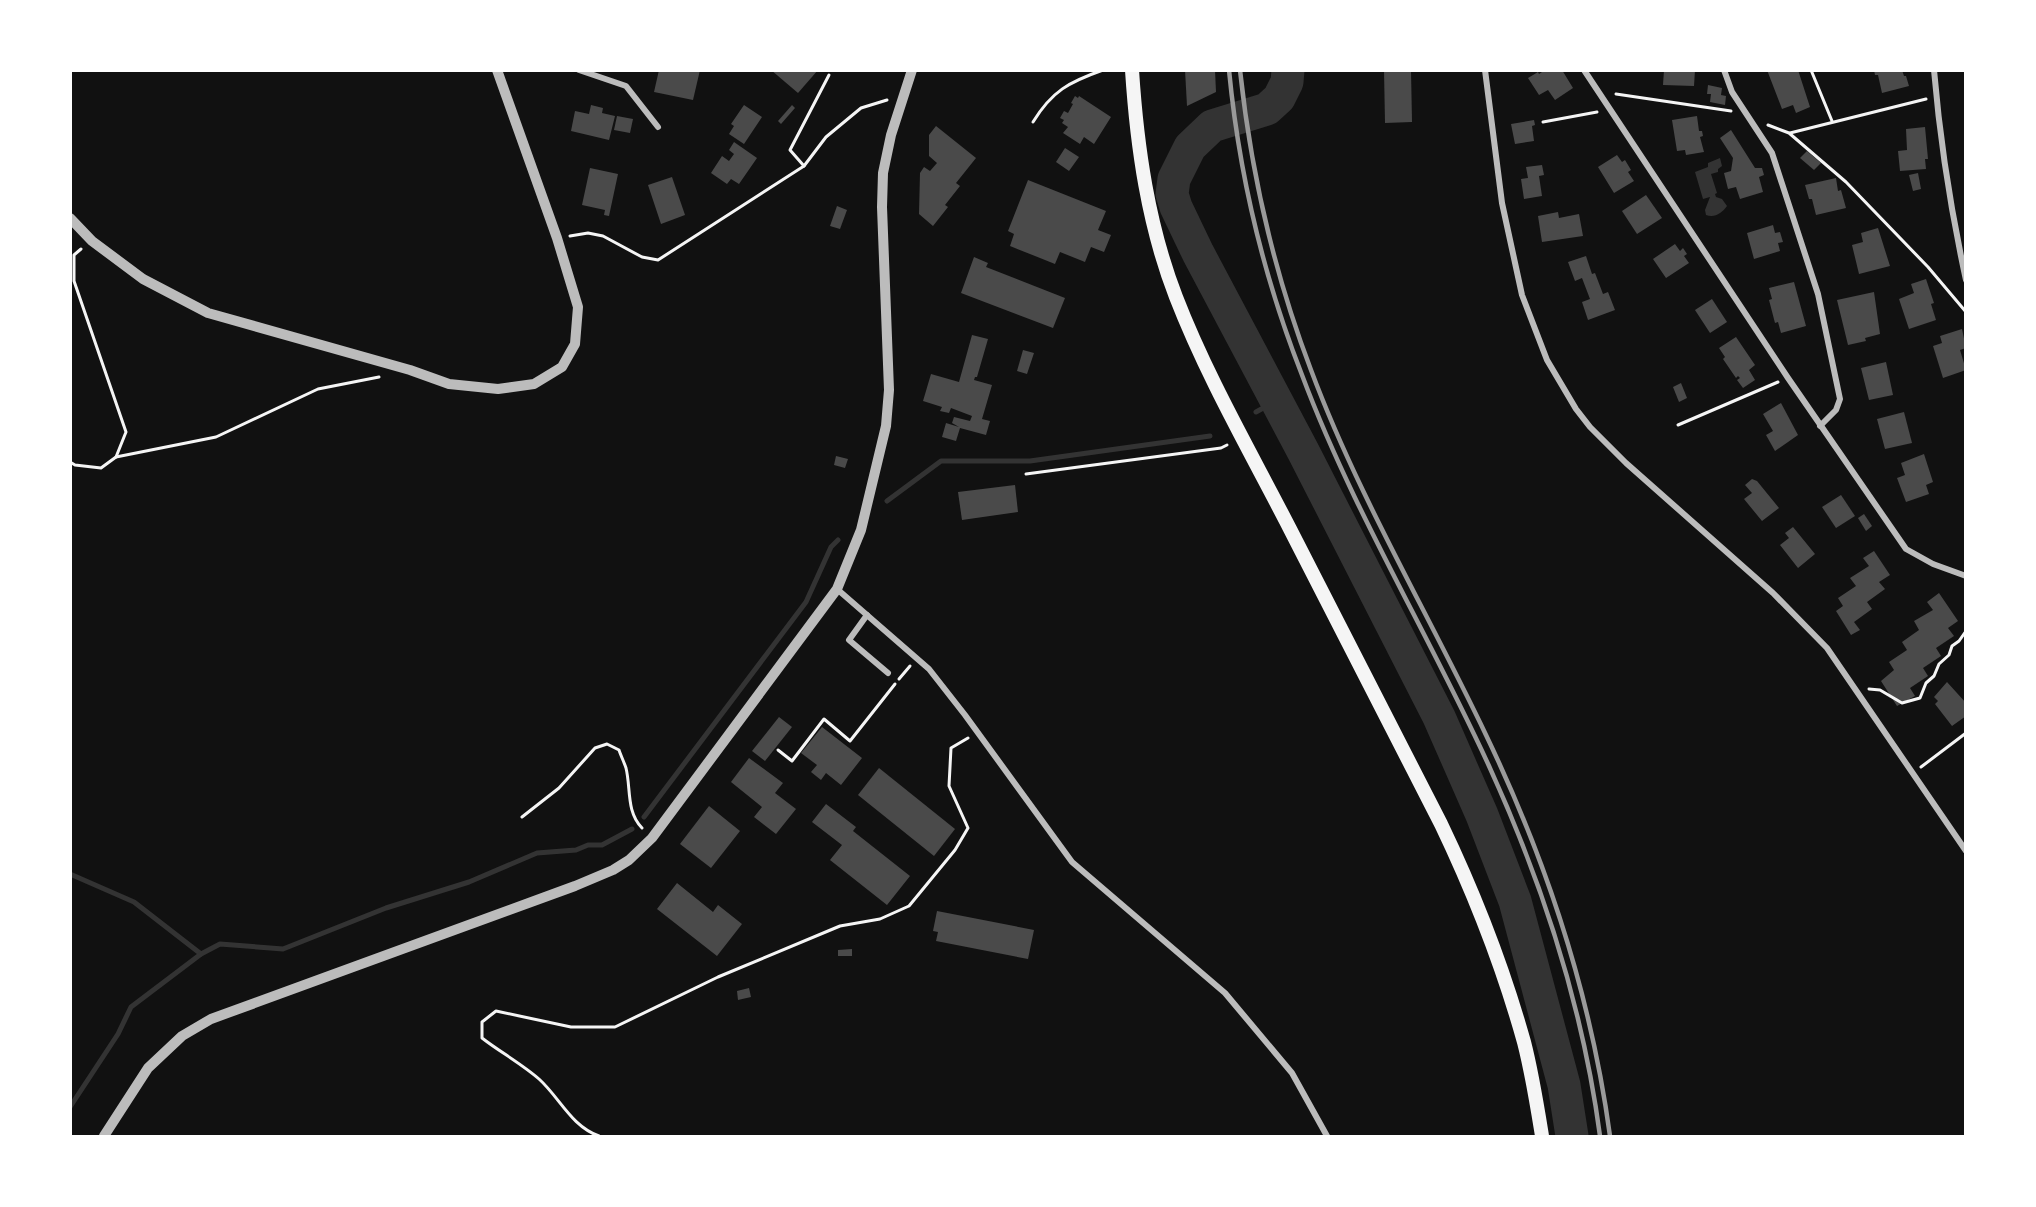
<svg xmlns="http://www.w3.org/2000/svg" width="2036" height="1207" font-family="'Alegreya Sans',sans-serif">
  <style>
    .water { fill: #333 }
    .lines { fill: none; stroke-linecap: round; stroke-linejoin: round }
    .stream { stroke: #333; stroke-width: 5 }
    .river { stroke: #333; stroke-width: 33 }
    .building { fill: #4a4a4a }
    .path { stroke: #f5f5f5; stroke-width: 3 }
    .minor { stroke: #bcbcbc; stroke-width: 6 }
    .tertiary { stroke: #bcbcbc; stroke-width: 10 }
    .primary { stroke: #f5f5f5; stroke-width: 14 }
    .rail { stroke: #9a9a9a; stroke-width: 4.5 }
  </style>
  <rect width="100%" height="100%" fill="#111"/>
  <path class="water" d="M 1720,158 L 1722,166 L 1718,169 L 1718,172 L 1711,174 L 1717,193 L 1715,194 L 1716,197 L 1722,199 L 1727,206 C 1722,213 1715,218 1706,215 L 1705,210 L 1710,197 L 1703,199 L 1695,172 L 1708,167 L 1708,163 Z"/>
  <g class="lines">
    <g class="stream">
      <path d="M 1256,412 L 1276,401"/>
      <path d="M 887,501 L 941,461 L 1030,461 L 1210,436"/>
      <path d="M 644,817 L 806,602 L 831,547 L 838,540"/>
      <path d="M 70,874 L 134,902 L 201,954"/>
      <path d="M 70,1107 L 118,1034 L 131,1007 L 201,954 L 220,944 L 283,949 L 386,908 L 469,882 L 537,853 L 576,850 L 588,845 L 602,845 L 632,829"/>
    </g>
    <path class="river" d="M 1288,70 L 1287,82 L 1279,98 L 1267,109 L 1212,126 L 1190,147 L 1174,179 L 1172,194 L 1176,207 L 1198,253 L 1303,451 L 1439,717 L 1482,815 L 1515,901 L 1564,1085 L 1572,1136"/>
  </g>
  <g class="building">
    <path d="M 659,70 L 700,70 L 693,100 L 654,92 Z"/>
    <path d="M 771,70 L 818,70 L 798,93 Z"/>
    <path d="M 1185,70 L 1215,70 L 1216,92 L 1187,106 Z"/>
    <path d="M 1384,70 L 1411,70 L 1412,122 L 1385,123 Z"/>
    <path d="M 1545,70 L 1562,70 L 1573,88 L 1555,100 L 1548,90 L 1539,95 L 1528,78 L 1538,72 L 1539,74 Z"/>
    <path d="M 1664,70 L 1695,70 L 1694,86 L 1663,85 Z"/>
    <path d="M 1767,70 L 1798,70 L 1810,107 L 1796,113 L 1793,105 L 1782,109 Z"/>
    <path d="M 1874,70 L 1902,70 L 1904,76 L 1906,76 L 1909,86 L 1882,93 L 1878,75 L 1875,75 Z"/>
    <path d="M 1708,85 L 1722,88 L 1721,95 L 1726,96 L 1725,105 L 1710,102 L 1711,94 L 1707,94 Z"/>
    <path d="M 1075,96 L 1078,98 L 1079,96 L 1111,117 L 1094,144 L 1084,137 L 1080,144 L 1063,133 L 1068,127 L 1062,123 L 1064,120 L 1060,118 L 1064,111 L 1068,113 L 1073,104 L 1071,103 Z"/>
    <path d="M 591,105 L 603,108 L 602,113 L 615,116 L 609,140 L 571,131 L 575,111 L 589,114 Z"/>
    <path d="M 744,105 L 762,117 L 744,144 L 729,134 L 734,126 L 731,124 Z"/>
    <path d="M 792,105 L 795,108 L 781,124 L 778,121 Z"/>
    <path d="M 617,116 L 633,119 L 630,133 L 614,130 Z"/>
    <path d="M 1697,116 L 1699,131 L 1702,131 L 1703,136 L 1700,137 L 1704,152 L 1686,155 L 1685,150 L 1677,151 L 1672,120 Z"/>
    <path d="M 1534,120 L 1535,125 L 1532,126 L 1534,141 L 1515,144 L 1511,124 Z"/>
    <path d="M 936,126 L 976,158 L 956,183 L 960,186 L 945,205 L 948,207 L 933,226 L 919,214 L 920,173 L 924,167 L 930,171 L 937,163 L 929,156 L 929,135 Z"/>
    <path d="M 1925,127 L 1928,159 L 1925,159 L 1926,169 L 1900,171 L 1898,151 L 1907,150 L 1906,129 Z"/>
    <path d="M 1731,130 L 1755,168 L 1762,168 L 1764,175 L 1759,177 L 1763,192 L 1740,199 L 1736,187 L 1728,189 L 1724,173 L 1731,171 L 1733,158 L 1720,138 Z"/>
    <path d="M 734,142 L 757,158 L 739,184 L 731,179 L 727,184 L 711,173 L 722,156 L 729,161 L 734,154 L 729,150 Z"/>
    <path d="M 1065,148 L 1079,157 L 1069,171 L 1056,162 Z"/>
    <path d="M 1807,151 L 1821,163 L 1814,170 L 1800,158 Z"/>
    <path d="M 1617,155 L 1622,162 L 1625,160 L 1631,170 L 1628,172 L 1634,181 L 1614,193 L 1598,167 Z"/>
    <path d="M 1542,165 L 1544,175 L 1539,176 L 1542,196 L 1524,199 L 1521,179 L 1528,178 L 1526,167 Z"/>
    <path d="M 590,168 L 618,174 L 609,216 L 604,215 L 605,210 L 582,205 Z"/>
    <path d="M 1918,173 L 1921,189 L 1913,191 L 1909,175 Z"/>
    <path d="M 672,177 L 685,215 L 661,224 L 648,185 Z"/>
    <path d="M 1836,178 L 1838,191 L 1841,190 L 1846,208 L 1816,215 L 1812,199 L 1809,199 L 1805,185 Z"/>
    <path d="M 1028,180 L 1106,211 L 1098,230 L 1111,235 L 1104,252 L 1091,247 L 1085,262 L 1060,252 L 1055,264 L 1010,246 L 1014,234 L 1008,231 Z"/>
    <path d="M 1646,195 L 1662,218 L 1637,234 L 1622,211 Z"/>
    <path d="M 837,206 L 847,210 L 840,229 L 830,226 Z"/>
    <path d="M 1558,212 L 1559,218 L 1579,214 L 1583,236 L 1542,242 L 1538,216 Z"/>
    <path d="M 1773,225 L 1775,233 L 1780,232 L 1783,242 L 1778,243 L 1780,251 L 1754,259 L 1747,233 Z"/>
    <path d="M 1878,228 L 1890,266 L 1859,274 L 1852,245 L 1863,242 L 1861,233 Z"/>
    <path d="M 1675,244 L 1680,251 L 1683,248 L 1687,254 L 1684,256 L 1689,263 L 1666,278 L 1653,259 Z"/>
    <path d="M 1586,256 L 1592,274 L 1595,273 L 1603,294 L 1608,292 L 1615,310 L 1588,320 L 1582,302 L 1590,299 L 1582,278 L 1575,281 L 1568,262 Z"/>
    <path d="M 974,257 L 988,263 L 986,267 L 1065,298 L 1053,328 L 961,293 Z"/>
    <path d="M 1926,279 L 1934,303 L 1931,304 L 1936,320 L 1909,329 L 1899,299 L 1914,293 L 1911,284 Z"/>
    <path d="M 1794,282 L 1806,326 L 1781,333 L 1778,322 L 1775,323 L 1769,300 L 1772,299 L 1769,288 Z"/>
    <path d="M 1874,292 L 1880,334 L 1865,338 L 1866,341 L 1848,345 L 1837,300 Z"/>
    <path d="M 1712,299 L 1727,322 L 1710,333 L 1695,310 Z"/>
    <path d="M 1962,329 L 1966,348 L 1960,350 L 1966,370 L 1943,378 L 1933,346 L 1942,343 L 1940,336 Z"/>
    <path d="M 972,335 L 988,339 L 977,377 L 975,377 L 974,380 L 992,385 L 982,419 L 990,421 L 986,435 L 960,428 L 956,441 L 942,437 L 946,423 L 959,427 L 952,423 L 954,417 L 970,421 L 972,416 L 951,408 L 949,413 L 940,411 L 942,407 L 923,401 L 931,374 L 959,382 Z"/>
    <path d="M 1736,337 L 1755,365 L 1749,370 L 1755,380 L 1743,388 L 1737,380 L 1740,378 L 1738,376 L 1736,378 L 1723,359 L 1725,357 L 1719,348 Z"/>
    <path d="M 1023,350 L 1034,353 L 1027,374 L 1017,371 Z"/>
    <path d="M 1886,362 L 1893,395 L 1869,400 L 1861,368 Z"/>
    <path d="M 1681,383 L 1687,398 L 1679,402 L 1673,387 Z"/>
    <path d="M 1781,403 L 1798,435 L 1775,451 L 1766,435 L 1773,431 L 1763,414 Z"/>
    <path d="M 1904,412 L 1912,443 L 1885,449 L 1877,419 Z"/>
    <path d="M 1924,454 L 1933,482 L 1926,485 L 1929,494 L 1906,502 L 1897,478 L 1905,475 L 1901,463 Z"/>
    <path d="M 836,456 L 848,459 L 845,468 L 834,465 Z"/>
    <path d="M 1752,479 L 1757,481 L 1779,508 L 1762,521 L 1744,499 L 1752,493 L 1745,485 Z"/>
    <path d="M 1015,485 L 1018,512 L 962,520 L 958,492 Z"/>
    <path d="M 1841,495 L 1855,516 L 1836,528 L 1822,507 Z"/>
    <path d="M 1864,514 L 1872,526 L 1866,531 L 1858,518 Z"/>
    <path d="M 1793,527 L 1815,554 L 1798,568 L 1780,545 L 1789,538 L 1785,533 Z"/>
    <path d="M 1874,551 L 1890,575 L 1879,582 L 1885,589 L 1867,602 L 1872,609 L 1854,622 L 1860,630 L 1851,635 L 1836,611 L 1843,606 L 1838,598 L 1856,586 L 1850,578 L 1869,566 L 1863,558 Z"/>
    <path d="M 1939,593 L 1958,621 L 1948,628 L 1954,636 L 1936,648 L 1941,656 L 1923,668 L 1928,676 L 1910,688 L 1915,696 L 1897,706 L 1881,681 L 1894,670 L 1889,662 L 1907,650 L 1902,642 L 1919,630 L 1914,621 L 1933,610 L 1927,602 Z"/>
    <path d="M 1947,682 L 1966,703 L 1966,716 L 1952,726 L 1935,704 L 1938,701 L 1934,697 Z"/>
    <path d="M 779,717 L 792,727 L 765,761 L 752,751 Z"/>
    <path d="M 822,727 L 862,758 L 841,785 L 826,773 L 821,780 L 811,772 L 817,765 L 801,753 Z"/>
    <path d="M 749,758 L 783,783 L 775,793 L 796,809 L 776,834 L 754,817 L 762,807 L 731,782 Z"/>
    <path d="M 879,768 L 955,829 L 934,856 L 858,795 Z"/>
    <path d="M 826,804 L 856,827 L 853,831 L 910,876 L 887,905 L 830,860 L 842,845 L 812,822 Z"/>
    <path d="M 709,806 L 740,831 L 711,868 L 680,844 Z"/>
    <path d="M 677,883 L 713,912 L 718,905 L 742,924 L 717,956 L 657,909 Z"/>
    <path d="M 937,911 L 1034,930 L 1028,959 L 936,941 L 938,932 L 933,931 Z"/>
    <path d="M 852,949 L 852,956 L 838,956 L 838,950 Z"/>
    <path d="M 749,988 L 751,997 L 738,1000 L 737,991 Z"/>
  </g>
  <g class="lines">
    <g class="path">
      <path d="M 1811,70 L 1832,121"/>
      <path d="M 829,75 L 790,150 L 804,166 L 826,137 L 861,108 L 887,100"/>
      <path d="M 1616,94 L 1731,111"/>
      <path d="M 1033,122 C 1052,91 1069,82 1103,70"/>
      <path d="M 1543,122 L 1597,112"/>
      <path d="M 1768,125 L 1789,133 L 1846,182 L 1928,267 L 1966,312"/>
      <path d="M 1790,133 L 1926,99"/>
      <path d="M 570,236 L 588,233 L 603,236 L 642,257 L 658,260 L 804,166"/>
      <path d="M 1678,425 L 1778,382"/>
      <path d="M 116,457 L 216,437 L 318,389 L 379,377"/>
      <path d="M 70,462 L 75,465 L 101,468 L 116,457 L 126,432 L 74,281 L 74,255 L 81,249"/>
      <path d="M 1026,474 L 1221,448 L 1227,445"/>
      <path d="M 899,679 L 910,666"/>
      <path d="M 1869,689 L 1880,690 L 1902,703 L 1920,698 L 1926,683 L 1934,676 L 1939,664 L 1949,655 L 1952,646 L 1959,641 L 1966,631"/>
      <path d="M 778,750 L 792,761 L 824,719 L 850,741 L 895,684"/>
      <path d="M 1921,767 L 1966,733"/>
      <path d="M 522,817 L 559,788 L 595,748 L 607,744 L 619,750 C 621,756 624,762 626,768 C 631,788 626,812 642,828"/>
      <path d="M 599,1136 C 571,1126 560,1098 539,1079 C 522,1064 500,1052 482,1038 L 482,1022 L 496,1011 L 571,1027 L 615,1027 L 718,977 L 840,926 L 880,919 L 909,906 L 955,850 L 968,828 L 949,786 L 951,748 L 968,738"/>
    </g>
    <g class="minor">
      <path d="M 579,70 L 626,86 L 658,127"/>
      <path d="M 1485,70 L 1502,203 L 1522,295 L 1547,360 L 1576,409 L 1590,427 L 1626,463 L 1773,593 L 1827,648 L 1966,851"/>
      <path d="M 1584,70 L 1788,378 L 1906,549 L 1933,564 L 1966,576"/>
      <path d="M 1724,70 L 1732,92 L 1772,153 L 1818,294 L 1840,399 L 1836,410 L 1820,426"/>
      <path d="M 1934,70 C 1940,141 1951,211 1966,280"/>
      <path d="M 837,589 L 929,669 L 965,715 L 1072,862 L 1225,993 L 1292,1073 L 1327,1136"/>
      <path d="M 867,615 L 849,640 L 888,673"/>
    </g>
    <g class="tertiary">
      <path d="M 70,218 L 92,241 L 143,279 L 208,313 L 410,370 L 449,384 L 498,389 L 534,384 L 562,367 L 575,344 L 578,307 L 557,238 L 497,70"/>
      <path d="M 104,1136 L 148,1068 L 182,1036 L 211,1019 L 575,886 L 613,870 L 629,860 L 652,838 L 837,589 L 861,530 L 886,426 L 889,390 L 882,207 L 883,173 L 891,135 L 912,70"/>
    </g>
    <path class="primary" d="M 1132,70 C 1137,147 1148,225 1176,297 C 1207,377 1251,453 1290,529 C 1340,628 1391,726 1441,824 C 1475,895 1503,967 1524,1042 C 1532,1073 1537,1105 1542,1136"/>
    <g class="rail">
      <path d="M 1229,70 C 1239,174 1264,278 1302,375 C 1353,511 1429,635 1489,766 C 1543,884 1583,1008 1600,1136"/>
      <path d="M 1240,70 C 1251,173 1274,273 1311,370 C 1358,496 1428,613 1486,735 C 1547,862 1591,996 1610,1136"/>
    </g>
  </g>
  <rect width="2036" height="1207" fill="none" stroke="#ffffff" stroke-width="144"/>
</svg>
